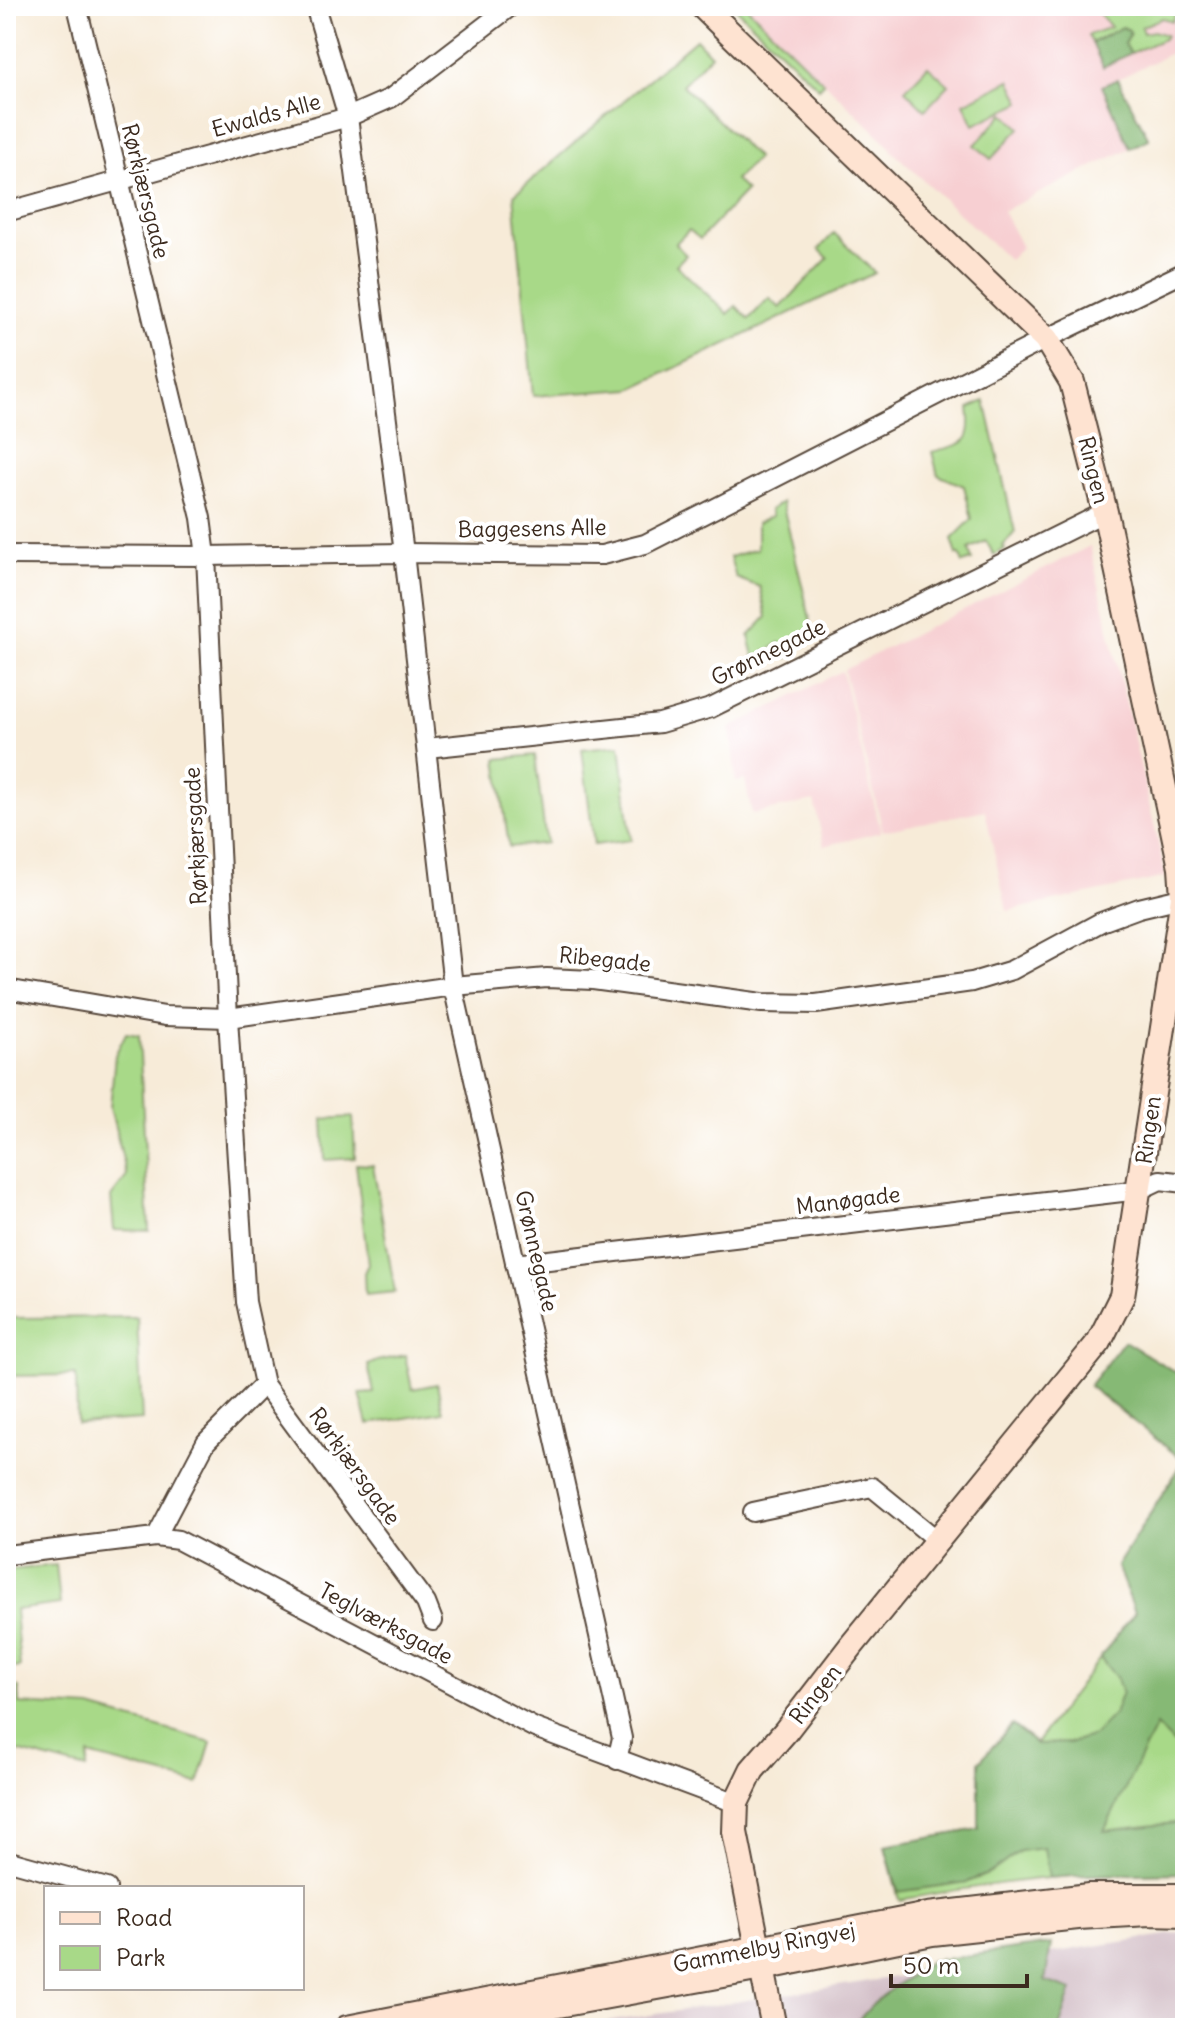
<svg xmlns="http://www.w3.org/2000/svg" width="1191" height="2034" font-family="Delius,sans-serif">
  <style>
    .built { fill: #f7cfd2 }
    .industrial { fill: #d2bdc6 }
    .green { fill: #a8d988; stroke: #728253; stroke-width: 2 }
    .forest { fill: #86b974; stroke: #607249; stroke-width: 2 }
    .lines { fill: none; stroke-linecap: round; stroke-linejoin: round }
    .street-casing { stroke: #57473a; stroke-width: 22 }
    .secondary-casing { stroke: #57473a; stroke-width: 28 }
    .street { stroke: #fff; stroke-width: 18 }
    .secondary { stroke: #fee3d1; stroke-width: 24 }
    .labels { text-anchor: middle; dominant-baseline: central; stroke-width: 8; stroke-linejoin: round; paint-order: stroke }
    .street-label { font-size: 22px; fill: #3b2a1e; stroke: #fff }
  </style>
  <rect width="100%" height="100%" fill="#fff"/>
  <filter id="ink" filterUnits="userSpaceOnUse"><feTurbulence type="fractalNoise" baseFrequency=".0125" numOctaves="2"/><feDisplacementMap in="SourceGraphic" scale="16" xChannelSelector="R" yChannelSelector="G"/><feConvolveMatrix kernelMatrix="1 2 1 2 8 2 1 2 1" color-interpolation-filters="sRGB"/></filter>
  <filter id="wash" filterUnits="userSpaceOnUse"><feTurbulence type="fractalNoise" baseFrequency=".006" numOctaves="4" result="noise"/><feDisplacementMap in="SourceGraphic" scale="32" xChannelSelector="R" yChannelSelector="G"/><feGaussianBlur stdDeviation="1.8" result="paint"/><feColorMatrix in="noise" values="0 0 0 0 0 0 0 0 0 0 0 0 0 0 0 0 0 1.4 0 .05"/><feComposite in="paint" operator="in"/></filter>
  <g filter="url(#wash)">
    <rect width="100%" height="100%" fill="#f7ebd8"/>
    <g class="built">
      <path d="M 746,6 L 1185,6 L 1185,46 L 1118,79 L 1149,139 L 1003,211 L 1022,247 L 1009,260 L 891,150 L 892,148 Z"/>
      <path d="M 1090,546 L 1166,877 L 1007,911 L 985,810 L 883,831 L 844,670 Z"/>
      <path d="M 842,671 L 881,832 L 824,846 L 814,801 L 752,814 L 745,780 L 736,782 L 730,728 Z"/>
    </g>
    <path class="industrial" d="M 1185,1932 L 1185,2028 L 567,2028 Z"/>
    <g class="green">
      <path d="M 733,6 L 746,6 L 824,83 L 819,88 Z"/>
      <path d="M 1101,6 L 1176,6 L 1178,7 L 1172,21 L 1162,18 L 1141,27 L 1143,33 L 1154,31 L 1166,35 L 1164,39 L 1131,53 L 1124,44 L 1130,34 L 1129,30 L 1123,27 L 1092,43 L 1088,35 L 1111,27 L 1097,11 Z"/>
      <path d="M 696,39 L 711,55 L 682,85 L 757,158 L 735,180 L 746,191 L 700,239 L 689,230 L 675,244 L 686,255 L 676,265 L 728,314 L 736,306 L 749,319 L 769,298 L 780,308 L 828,258 L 819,249 L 834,233 L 875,273 L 631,389 L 533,396 L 514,195 Z"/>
      <path d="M 928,66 L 949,85 L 925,110 L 905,90 Z"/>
      <path d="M 1010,80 L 1021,102 L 974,125 L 964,103 Z"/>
      <path d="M 1004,113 L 1020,128 L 991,159 L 975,145 Z"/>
      <path d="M 985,401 L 1015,532 L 1003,546 L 1005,549 L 994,555 L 986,541 L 969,549 L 972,560 L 963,563 L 960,555 L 957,555 L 952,539 L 972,519 L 964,486 L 938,475 L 932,452 C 964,443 974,446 969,408 Z"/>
      <path d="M 782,502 L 813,631 L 808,641 L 800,644 L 797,652 L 788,658 L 780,643 L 765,652 L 769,661 L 761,665 L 758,656 L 754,656 L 749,636 L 767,617 L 760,587 L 736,578 L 730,557 L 757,549 L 757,523 L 772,516 L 770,510 Z"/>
      <path d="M 620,745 L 631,840 L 594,845 L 582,749 Z"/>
      <path d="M 535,755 L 546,843 L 509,847 L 497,759 Z"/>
      <path d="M 126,1033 L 139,1035 L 149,1231 L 114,1230 L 111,1197 L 127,1176 L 110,1107 L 115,1055 Z"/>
      <path d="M 353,1117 L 355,1158 L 325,1160 L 323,1119 Z"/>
      <path d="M 356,1164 L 373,1165 L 395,1292 L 365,1295 L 364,1273 L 368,1264 Z"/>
      <path d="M 137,1317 L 142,1420 L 77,1424 L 76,1375 L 8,1376 L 9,1318 Z"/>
      <path d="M 1124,1341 L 1185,1378 L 1185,1873 C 1152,1873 1118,1872 1085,1875 C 1022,1879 961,1889 899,1900 L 885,1846 L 979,1829 L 979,1762 L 1012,1725 L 1036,1743 L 1135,1612 L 1117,1566 L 1184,1460 L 1089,1386 Z"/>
      <path d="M 405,1355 L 412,1389 L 437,1384 L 443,1412 L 368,1424 L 360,1394 L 374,1393 L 368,1365 L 377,1361 Z"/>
      <path d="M 56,1565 L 60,1604 L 15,1610 L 20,1667 L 6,1669 L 6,1577 L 11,1570 Z"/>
      <path d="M 6,1686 L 19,1687 L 19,1704 L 91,1708 L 211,1742 L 198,1784 L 89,1755 L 86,1769 L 6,1748 Z"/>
    </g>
    <g class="forest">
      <path d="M 1122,27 L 1129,30 L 1130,33 L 1124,44 L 1131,53 L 1103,67 L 1092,43 Z"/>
      <path d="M 1118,79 L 1149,139 L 1130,148 L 1102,86 Z"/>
      <path d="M 1124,1341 L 1185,1378 L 1185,1765 L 1180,1750 L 1156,1726 L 1104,1831 L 1183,1822 L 1185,1780 L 1185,1873 L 1088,1875 L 1049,1878 L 1044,1848 L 1020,1851 L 990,1873 L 968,1882 L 898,1892 L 885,1846 L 979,1829 L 979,1762 L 1012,1725 L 1036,1744 L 1069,1743 L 1094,1735 L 1114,1714 L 1122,1692 L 1116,1677 L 1100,1658 L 1135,1612 L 1117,1566 L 1184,1461 L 1089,1386 Z"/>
      <path d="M 1051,1944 L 1045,1981 L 1072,1990 L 1059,2028 L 966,2028 L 930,2024 L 926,2028 L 851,2028 L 877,2000 L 930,1961 Z"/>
    </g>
  </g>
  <g filter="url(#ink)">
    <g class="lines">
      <g class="street-casing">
        <g id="street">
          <path d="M 77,6 L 201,518 L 206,556 L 228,1018 L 246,1302 L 264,1384 L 426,1603 L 433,1621"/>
          <path d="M 315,6 L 348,117 L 404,553 L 453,986 L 622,1738 L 617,1760"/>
          <path d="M 6,212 L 348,117 L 391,98 L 511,6"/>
          <path d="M 6,555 L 206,556 L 404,553 L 602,555 L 645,544 L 1046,339 L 1185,272"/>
          <path d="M 427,748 L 660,723 L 711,708 L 1105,512"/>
          <path d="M 6,989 L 165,1016 L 228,1018 L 453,986 L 547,978 L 593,980 L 762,1003 L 816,1004 L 972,982 L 1012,970 L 1101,922 L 1139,908 L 1185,897"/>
          <path d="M 515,1264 L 1139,1190 L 1160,1180 L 1185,1183"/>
          <path d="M 753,1512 L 872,1487 L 937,1540"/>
          <path d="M 156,1537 L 206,1442 L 264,1384"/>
          <path d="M 6,1555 L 156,1537 L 178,1540 L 535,1728 L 736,1803"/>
          <path d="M 6,1860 L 107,1888"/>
        </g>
      </g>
      <g class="secondary-casing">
        <g id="secondary">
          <path d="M 702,6 L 1046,339 L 1072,382 L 1105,512 L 1181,867 L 1183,897 L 1122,1296 L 1099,1342 L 852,1645 L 785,1732 L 752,1770 L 736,1803 L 735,1832 L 774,2028"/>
          <path d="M 437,2027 L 762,1968 L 932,1933 L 1078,1917 L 1150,1913 L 1185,1914"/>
          <path d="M 347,2028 L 928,1915 L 1089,1896 L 1185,1896"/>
        </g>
      </g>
      <use href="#street" class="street"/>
      <use href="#secondary" class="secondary"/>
    </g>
  </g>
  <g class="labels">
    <g class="street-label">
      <text transform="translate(266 115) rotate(-15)">Ewalds Alle</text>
      <text transform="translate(146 191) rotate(76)">Rørkjærsgade</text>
      <text transform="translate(1094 470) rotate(76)">Ringen</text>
      <text transform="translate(532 528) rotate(-1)">Baggesens Alle</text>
      <text transform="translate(768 652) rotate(-26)">Grønnegade</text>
      <text transform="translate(195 836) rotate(-93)">Rørkjærsgade</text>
      <text transform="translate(605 959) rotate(6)">Ribegade</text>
      <text transform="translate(1148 1130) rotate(-82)">Ringen</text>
      <text transform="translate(848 1200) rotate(-7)">Manøgade</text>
      <text transform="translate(537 1251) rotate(77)">Grønnegade</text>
      <text transform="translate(355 1466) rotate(54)">Rørkjærsgade</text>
      <text transform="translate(386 1623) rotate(28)">Teglværksgade</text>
      <text transform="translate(815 1694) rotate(-52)">Ringen</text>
      <text transform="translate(764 1947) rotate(-11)">Gammelby Ringvej</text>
    </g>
  </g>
  <rect width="1191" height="2034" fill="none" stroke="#fff" stroke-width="32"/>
  <rect x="44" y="1886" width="260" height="104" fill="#ffffff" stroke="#b1aaa5" stroke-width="2"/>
  <rect x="60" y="1912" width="40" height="12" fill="#fee3d1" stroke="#b1aaa5" stroke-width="2"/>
  <text x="116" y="1926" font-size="24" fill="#3b2a1e">Road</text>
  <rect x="60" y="1946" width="40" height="24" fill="#a8d988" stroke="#b1aaa5" stroke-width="2"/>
  <text x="116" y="1966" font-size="24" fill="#3b2a1e">Park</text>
  <path d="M891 1974v12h136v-12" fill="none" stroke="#3b2a1e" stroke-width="4"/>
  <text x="903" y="1974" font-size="24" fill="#3b2a1e" stroke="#ffffff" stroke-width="6" paint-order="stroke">50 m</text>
</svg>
